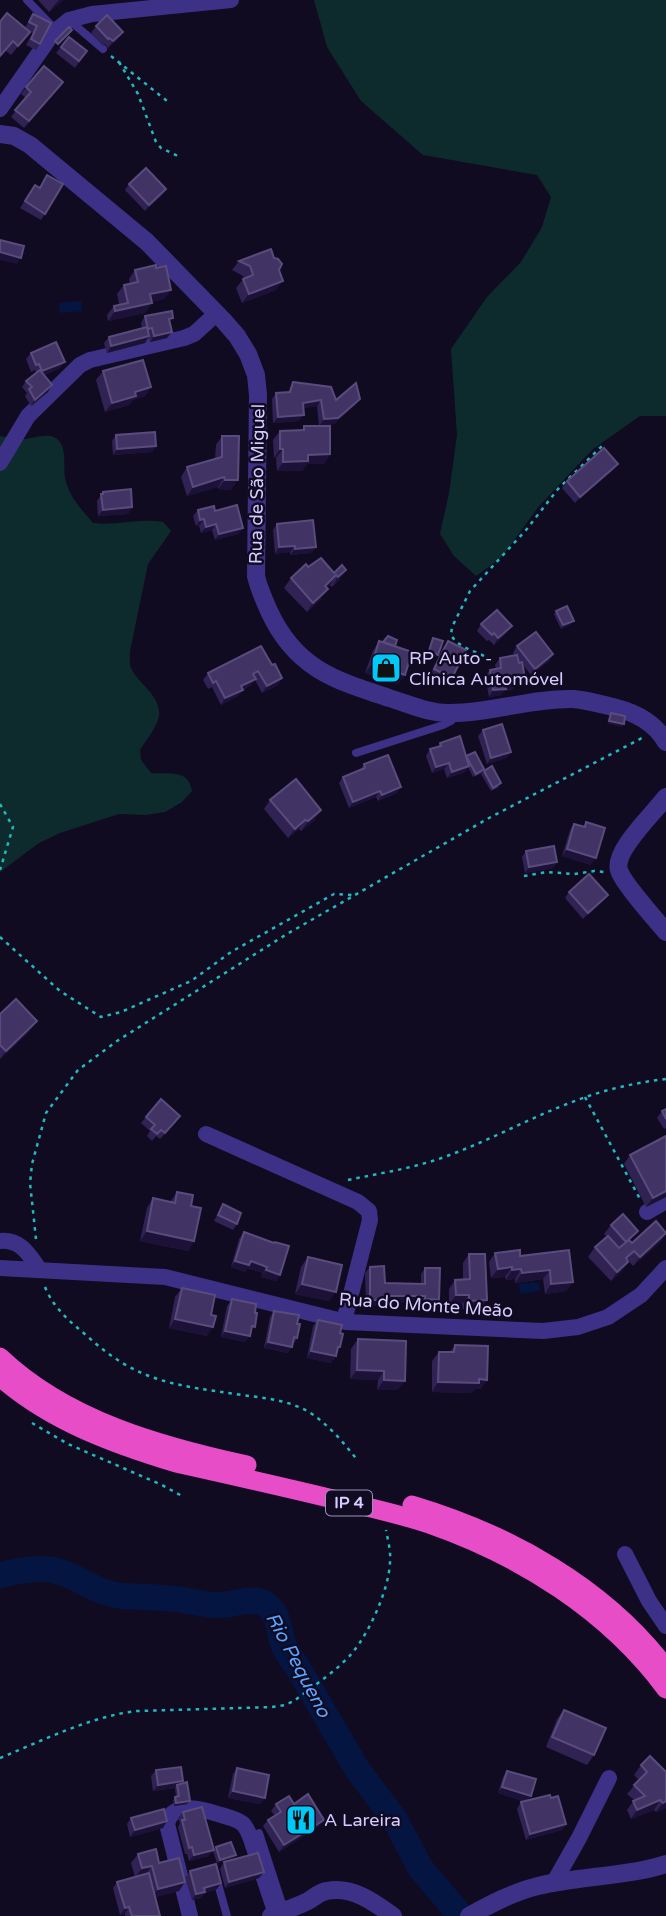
<svg xmlns="http://www.w3.org/2000/svg" width="666" height="1916" font-family="'Varela Round',sans-serif">
  <style>
    .green { fill: #0d2b2d }
    .water { fill: #041542 }
    .lines { fill: none; stroke-linecap: round; stroke-linejoin: round }
    .river { stroke: #041542; stroke-width: 26 }
    .path { stroke: #21babe; stroke-width: 2.5; stroke-dasharray: 3.5 5; stroke-linecap: butt }
    .service { stroke: #3c3186; stroke-width: 8 }
    .minor { stroke: #3c3186; stroke-width: 16 }
    .tertiary { stroke: #3c3186; stroke-width: 18 }
    .trunk { stroke: #e64dc7; stroke-width: 19 }
    .wall { fill: #302252 }
    .shaded-wall { fill: #1c1137 }
    .building { fill: #413465; stroke: #594c7d; stroke-width: 2 }
    .labels { text-anchor: middle; dominant-baseline: central; stroke-width: 5; stroke-linejoin: round; paint-order: stroke }
    .shield { fill: #110b22; stroke: #9b92bd; stroke-width: 2 }
    .shield-label { font-size: 16px; font-weight: bold; fill: #d6ccff }
    .street-label { font-size: 18px; fill: #d6ccff; stroke: #110b22 }
    .poi-label { font-size: 18px; fill: #d6ccff; stroke: #110b22; text-anchor: start }
    .water-label { font-size: 19px; font-style: italic; fill: #5aa4ff; stroke: #110b22 }
  </style>
  <rect width="100%" height="100%" fill="#110b22"/>
  <g class="green">
    <path d="M 314,0 L 666,0 L 666,416 L 640,416 L 593,449 L 539,506 L 502,557 L 476,576 L 454,556 L 440,534 L 449,493 L 457,435 L 451,349 L 487,297 L 521,262 L 542,227 L 551,197 L 537,175 L 423,155 L 361,101 L 327,47 Z"/>
    <path d="M 0,436 C 7,437 15,439 22,439 C 32,439 44,433 54,437 C 68,444 63,465 65,477 C 68,496 81,509 93,523 C 116,526 139,518 163,522 L 171,531 L 148,564 L 130,651 C 130,657 129,663 131,668 C 138,684 161,695 159,716 C 157,727 146,740 140,750 L 141,760 L 151,773 C 169,774 189,769 192,791 L 182,802 L 165,812 L 145,815 L 119,814 L 60,833 L 39,843 L 0,872 Z"/>
  </g>
  <g class="water">
    <path d="M 81,301 L 82,311 L 60,313 L 59,303 Z"/>
    <path d="M 539,1282 L 540,1291 L 520,1294 L 519,1284 Z"/>
  </g>
  <g class="lines">
    <path class="river" d="M 0,1575 C 15,1572 38,1566 53,1570 C 78,1575 94,1593 122,1596 C 140,1597 157,1597 175,1599 C 189,1600 204,1605 217,1605 C 232,1606 251,1596 264,1603 C 279,1612 278,1627 282,1641 C 285,1651 292,1659 298,1668 L 357,1769 L 395,1820 L 421,1869 L 461,1916"/>
    <g class="path">
      <path d="M 111,56 L 167,101"/>
      <path d="M 119,62 L 138,94 L 156,142 L 161,148 L 178,156"/>
      <path d="M 484,656 C 472,650 458,647 451,635 L 452,627 L 470,591 L 526,530 L 558,489 L 602,446"/>
      <path d="M 0,804 L 13,827 L 0,870"/>
      <path d="M 524,876 L 547,872 L 574,874 L 594,871 L 604,872"/>
      <path d="M 0,937 L 60,991 L 101,1017 L 121,1012 L 191,981 L 231,952 L 334,894 L 353,895"/>
      <path d="M 585,1097 L 640,1199"/>
      <path d="M 348,1180 C 381,1173 415,1168 447,1156 C 488,1141 526,1120 567,1104 C 599,1091 632,1083 666,1079"/>
      <path d="M 36,1239 L 30,1183 L 32,1164 L 46,1113 L 78,1070 L 117,1041 L 287,934 L 489,818 L 642,738"/>
      <path d="M 45,1287 C 53,1307 69,1321 86,1335 C 138,1383 175,1385 242,1395 C 265,1398 288,1400 309,1412 C 328,1424 344,1443 358,1461"/>
      <path d="M 32,1423 L 68,1444 L 162,1485 L 182,1496"/>
      <path d="M 0,1758 C 44,1740 89,1717 136,1711 L 272,1707 L 285,1705 L 294,1701 C 313,1686 337,1671 353,1652 C 370,1631 389,1589 390,1562 C 391,1551 388,1541 386,1530"/>
    </g>
    <g class="service">
      <path d="M 27,0 L 54,28"/>
      <path d="M 69,20 L 103,49"/>
      <path d="M 356,753 L 443,725 L 451,721 L 457,715"/>
      <path d="M 259,1833 L 284,1910"/>
      <path d="M 216,1877 L 227,1916"/>
    </g>
    <g class="minor">
      <path d="M 0,109 L 53,33 L 69,20 L 92,14 L 231,0"/>
      <path d="M 0,463 L 28,416 L 80,365 L 90,360 L 184,338 L 194,334 L 217,313"/>
      <path d="M 206,1134 L 358,1202 L 369,1211 L 370,1220 L 344,1321"/>
      <path d="M 647,1212 L 666,1201"/>
      <path d="M 0,1241 C 21,1239 29,1255 40,1270"/>
      <path d="M 0,1268 L 165,1277 L 346,1322 L 543,1331 L 578,1327 L 608,1317 L 641,1295 L 666,1268"/>
      <path d="M 625,1554 L 649,1601 L 666,1626"/>
      <path d="M 553,1884 L 579,1838 L 609,1778"/>
      <path d="M 190,1916 L 167,1824 C 171,1799 206,1810 221,1815 C 228,1817 237,1819 243,1824 C 247,1828 249,1834 251,1839 L 276,1914"/>
    </g>
    <g class="tertiary">
      <path d="M 0,134 L 14,136 L 30,145 L 147,242 L 223,320 L 237,336 L 248,354 L 256,375 L 258,395 L 256,576 C 259,589 264,600 269,611 C 295,668 334,680 389,698 C 409,704 430,714 451,713 C 492,713 532,698 573,699 C 585,700 597,703 609,706 C 632,711 654,721 666,742"/>
      <path d="M 666,797 C 654,813 613,851 619,870 C 622,882 656,920 666,932"/>
      <path d="M 271,1916 C 283,1911 296,1907 308,1901 C 314,1898 319,1892 327,1891 C 352,1886 374,1902 393,1916"/>
      <path d="M 469,1916 C 491,1904 513,1892 538,1886 C 580,1876 624,1877 666,1864"/>
    </g>
    <g class="trunk">
      <path d="M 0,1357 C 66,1420 160,1446 247,1465"/>
      <path d="M 0,1377 C 50,1421 113,1444 176,1463 C 230,1475 283,1487 337,1500 C 368,1507 399,1514 429,1524 C 521,1556 608,1611 666,1689"/>
      <path d="M 412,1505 C 509,1534 605,1587 666,1668"/>
    </g>
  </g>
  <g class="wall">
    <path d="M 38,0 L 63,0 L 49,12 Z"/>
    <path d="M 33,14 L 51,23 L 40,44 L 36,50 L 26,45 L 33,33 L 28,31 L 30,32 L 11,55 L 6,51 L 0,22 L 25,28 Z"/>
    <path d="M 96,26 L 123,32 L 118,39 L 108,48 L 105,44 L 103,46 L 91,33 Z"/>
    <path d="M 69,37 L 87,51 L 75,68 L 56,53 Z"/>
    <path d="M 63,82 L 24,128 L 11,117 L 26,98 L 21,94 L 26,87 Z"/>
    <path d="M 47,175 L 45,214 L 41,220 L 20,208 L 35,185 L 40,187 Z"/>
    <path d="M 129,184 L 162,195 L 145,211 L 125,190 Z"/>
    <path d="M 239,261 L 279,270 L 276,290 L 242,303 L 236,288 L 244,278 L 243,276 L 232,270 Z"/>
    <path d="M 156,268 L 171,290 L 164,299 L 152,302 L 145,313 L 108,321 L 107,315 L 114,306 L 119,304 L 117,294 L 124,285 L 130,284 L 129,279 L 135,270 Z"/>
    <path d="M 145,316 L 170,324 L 167,338 L 150,342 L 149,337 L 145,343 L 107,353 L 104,343 L 109,337 L 142,328 L 141,323 Z"/>
    <path d="M 31,353 L 60,368 L 44,375 L 48,392 L 31,406 L 25,396 L 27,393 L 22,387 L 26,381 L 36,373 L 35,370 L 31,372 L 26,359 Z"/>
    <path d="M 103,371 L 151,387 L 145,396 L 133,400 L 129,405 L 105,412 L 96,380 Z"/>
    <path d="M 293,382 L 336,400 L 355,405 L 334,424 L 319,426 L 317,406 L 303,408 L 299,421 L 273,423 L 272,399 L 276,393 L 288,392 Z"/>
    <path d="M 304,426 L 330,454 L 324,464 L 307,464 L 302,471 L 277,471 L 276,458 L 274,458 L 273,440 L 280,431 L 302,430 Z"/>
    <path d="M 116,435 L 156,446 L 152,452 L 113,455 L 112,441 Z"/>
    <path d="M 222,436 L 231,490 L 218,489 L 218,487 L 187,496 L 181,477 L 187,467 L 215,459 L 216,445 Z"/>
    <path d="M 618,464 L 613,470 L 575,503 L 562,488 L 567,481 Z"/>
    <path d="M 103,492 L 132,507 L 128,514 L 98,516 L 97,501 Z"/>
    <path d="M 198,510 L 215,511 L 243,528 L 238,534 L 215,540 L 212,530 L 201,533 L 199,526 L 196,526 L 193,516 Z"/>
    <path d="M 277,524 L 316,547 L 311,553 L 290,555 L 290,552 L 275,554 L 273,530 Z"/>
    <path d="M 321,558 L 340,579 L 332,587 L 330,585 L 326,588 L 321,599 L 307,612 L 284,588 L 291,578 Z"/>
    <path d="M 556,611 L 571,624 L 561,629 L 554,614 Z"/>
    <path d="M 481,624 L 507,632 L 494,645 L 489,640 L 487,641 L 477,631 Z"/>
    <path d="M 379,641 L 395,646 L 398,684 L 365,673 L 373,651 Z"/>
    <path d="M 448,641 L 452,678 L 448,684 L 430,675 L 443,648 Z"/>
    <path d="M 261,646 L 278,685 L 262,693 L 255,680 L 251,685 L 243,690 L 238,696 L 221,705 L 212,687 L 208,689 L 203,680 L 208,673 Z"/>
    <path d="M 517,646 L 553,654 L 549,661 L 531,675 L 523,665 L 521,685 L 515,685 L 512,690 L 504,691 L 501,695 L 489,697 L 485,676 L 490,670 L 496,669 L 495,665 L 500,658 L 515,656 L 513,653 Z"/>
    <path d="M 483,730 L 511,752 L 506,758 L 487,764 L 478,736 Z"/>
    <path d="M 440,743 L 466,757 L 484,769 L 482,773 L 473,777 L 468,767 L 465,772 L 447,778 L 444,769 L 432,773 L 426,756 L 430,749 L 438,747 Z"/>
    <path d="M 364,764 L 397,793 L 378,801 L 376,797 L 349,808 L 339,783 L 343,777 L 360,770 Z"/>
    <path d="M 484,771 L 499,787 L 491,791 L 481,774 Z"/>
    <path d="M 270,800 L 315,820 L 301,831 L 299,829 L 288,838 L 264,809 Z"/>
    <path d="M 586,822 L 591,865 L 562,856 L 570,830 L 574,824 L 583,827 Z"/>
    <path d="M 526,851 L 557,862 L 553,868 L 525,873 L 522,857 Z"/>
    <path d="M 569,892 L 608,895 L 603,901 L 583,919 L 565,898 Z"/>
    <path d="M 0,1014 L 30,1031 L 0,1059 Z"/>
    <path d="M 666,1109 L 666,1128 L 664,1129 L 657,1118 L 662,1111 Z"/>
    <path d="M 146,1117 L 176,1122 L 160,1139 L 156,1136 L 152,1141 L 147,1136 L 150,1131 L 141,1123 Z"/>
    <path d="M 666,1136 L 666,1197 L 646,1207 L 624,1164 L 630,1155 Z"/>
    <path d="M 177,1192 L 191,1206 L 194,1241 L 188,1251 L 140,1241 L 147,1208 L 153,1198 L 170,1202 Z"/>
    <path d="M 223,1204 L 237,1224 L 233,1230 L 214,1221 Z"/>
    <path d="M 611,1225 L 631,1240 L 630,1241 L 632,1243 L 666,1233 L 660,1242 L 633,1266 L 628,1260 L 622,1271 L 611,1281 L 588,1257 L 595,1247 L 607,1237 L 604,1234 Z"/>
    <path d="M 244,1232 L 258,1238 L 280,1275 L 276,1281 L 261,1277 L 263,1273 L 247,1268 L 245,1272 L 231,1267 L 239,1239 Z"/>
    <path d="M 495,1253 L 520,1256 L 573,1282 L 566,1291 L 545,1294 L 543,1279 L 515,1283 L 515,1279 L 506,1280 L 505,1277 L 491,1278 L 489,1262 Z"/>
    <path d="M 469,1254 L 487,1300 L 480,1310 L 463,1310 L 462,1304 L 449,1305 L 449,1289 L 455,1280 L 463,1279 L 463,1263 Z"/>
    <path d="M 308,1257 L 329,1301 L 295,1294 L 301,1267 Z"/>
    <path d="M 370,1267 L 385,1283 L 421,1284 L 421,1274 L 425,1268 L 435,1306 L 420,1306 L 420,1303 L 383,1302 L 380,1306 L 366,1306 L 365,1273 Z"/>
    <path d="M 182,1288 L 207,1336 L 169,1328 L 175,1297 Z"/>
    <path d="M 232,1299 L 255,1313 L 250,1332 L 245,1342 L 221,1337 L 227,1306 Z"/>
    <path d="M 274,1311 L 297,1324 L 297,1338 L 288,1353 L 264,1348 L 270,1317 Z"/>
    <path d="M 318,1320 L 336,1353 L 336,1356 L 331,1363 L 307,1358 L 313,1326 Z"/>
    <path d="M 358,1339 L 406,1341 L 398,1390 L 377,1390 L 378,1380 L 350,1379 L 351,1349 Z"/>
    <path d="M 455,1345 L 481,1389 L 475,1389 L 472,1393 L 432,1392 L 432,1361 L 439,1352 L 450,1352 Z"/>
    <path d="M 564,1710 L 594,1755 L 587,1765 L 546,1747 L 557,1719 Z"/>
    <path d="M 641,1765 L 666,1772 L 666,1808 L 656,1812 L 654,1810 L 631,1819 L 627,1810 L 634,1800 L 627,1794 L 639,1780 L 634,1775 Z"/>
    <path d="M 237,1768 L 265,1798 L 260,1804 L 228,1798 L 233,1774 Z"/>
    <path d="M 156,1770 L 183,1781 L 181,1784 L 187,1804 L 174,1806 L 173,1800 L 176,1797 L 175,1788 L 153,1791 L 151,1776 Z"/>
    <path d="M 507,1771 L 531,1796 L 527,1801 L 551,1798 L 566,1824 L 562,1830 L 526,1840 L 517,1809 L 521,1802 L 525,1802 L 498,1793 L 503,1777 Z"/>
    <path d="M 276,1804 L 294,1804 L 324,1820 L 319,1826 L 279,1852 L 263,1826 L 268,1820 L 275,1816 L 271,1811 Z"/>
    <path d="M 183,1812 L 209,1856 L 189,1861 L 187,1854 L 185,1854 L 178,1827 L 180,1823 L 178,1818 Z"/>
    <path d="M 131,1818 L 163,1828 L 130,1837 L 127,1824 Z"/>
    <path d="M 216,1847 L 236,1855 L 233,1858 L 217,1863 L 213,1851 Z"/>
    <path d="M 138,1854 L 159,1863 L 179,1891 L 155,1897 L 160,1916 L 125,1916 L 125,1914 L 120,1915 L 113,1888 L 117,1882 L 135,1877 L 131,1863 Z"/>
    <path d="M 224,1862 L 259,1878 L 225,1888 L 220,1869 Z"/>
    <path d="M 190,1871 L 217,1889 L 205,1893 L 201,1898 L 192,1900 L 185,1878 Z"/>
  </g>
  <g class="shaded-wall">
    <path d="M 59,0 L 63,0 L 49,12 L 56,3 Z"/>
    <path d="M 123,32 L 118,39 L 108,48 L 113,41 Z"/>
    <path d="M 166,189 L 162,195 L 145,211 L 149,205 Z"/>
    <path d="M 0,252 L 21,258 L 17,264 L 0,260 Z"/>
    <path d="M 283,281 L 276,290 L 242,303 L 249,294 Z"/>
    <path d="M 171,290 L 164,299 L 143,304 L 150,294 Z"/>
    <path d="M 152,303 L 145,313 L 108,321 L 115,311 Z"/>
    <path d="M 172,332 L 167,338 L 150,342 L 154,336 Z"/>
    <path d="M 149,336 L 145,343 L 107,353 L 111,346 Z"/>
    <path d="M 65,362 L 60,368 L 38,377 L 42,371 Z"/>
    <path d="M 52,385 L 48,392 L 31,406 L 35,400 Z"/>
    <path d="M 151,387 L 145,396 L 133,400 L 129,405 L 105,412 L 112,403 L 135,392 Z"/>
    <path d="M 360,399 L 355,405 L 334,424 L 319,426 L 324,419 Z"/>
    <path d="M 321,400 L 317,406 L 299,409 L 303,403 Z"/>
    <path d="M 304,415 L 299,421 L 273,423 L 278,417 Z"/>
    <path d="M 156,446 L 152,452 L 113,455 L 117,449 Z"/>
    <path d="M 280,449 L 283,449 L 276,458 L 274,458 Z"/>
    <path d="M 330,454 L 324,464 L 307,464 L 302,471 L 277,471 L 283,462 L 308,455 Z"/>
    <path d="M 618,464 L 613,470 L 575,503 L 580,497 Z"/>
    <path d="M 224,477 L 218,487 L 187,496 L 193,487 Z"/>
    <path d="M 225,480 L 238,480 L 231,490 L 218,489 Z"/>
    <path d="M 132,507 L 128,514 L 98,516 L 103,510 Z"/>
    <path d="M 204,519 L 199,526 L 196,526 L 200,520 Z"/>
    <path d="M 216,524 L 212,530 L 201,533 L 206,527 Z"/>
    <path d="M 243,528 L 238,534 L 215,540 L 219,534 Z"/>
    <path d="M 295,546 L 290,552 L 275,554 L 279,547 Z"/>
    <path d="M 316,547 L 311,553 L 290,555 L 295,549 Z"/>
    <path d="M 346,570 L 340,579 L 332,587 L 338,577 Z"/>
    <path d="M 336,575 L 330,585 L 318,596 L 325,586 Z"/>
    <path d="M 328,589 L 321,599 L 307,612 L 313,603 Z"/>
    <path d="M 574,621 L 571,624 L 561,629 L 563,625 Z"/>
    <path d="M 512,626 L 507,632 L 494,645 L 498,638 Z"/>
    <path d="M 429,651 L 438,655 L 436,658 L 426,655 Z"/>
    <path d="M 553,654 L 549,661 L 531,675 L 535,669 Z"/>
    <path d="M 372,664 L 405,675 L 398,684 L 365,673 Z"/>
    <path d="M 282,678 L 278,685 L 262,693 L 267,686 Z"/>
    <path d="M 525,678 L 521,685 L 515,685 L 512,690 L 504,691 L 501,695 L 489,697 L 493,690 L 516,680 Z"/>
    <path d="M 256,679 L 251,685 L 236,693 L 241,686 Z"/>
    <path d="M 243,690 L 238,696 L 221,705 L 225,698 Z"/>
    <path d="M 609,721 L 624,724 L 622,727 L 607,724 Z"/>
    <path d="M 511,752 L 506,758 L 487,764 L 491,758 Z"/>
    <path d="M 449,763 L 444,769 L 432,773 L 436,767 Z"/>
    <path d="M 469,766 L 465,772 L 447,778 L 452,772 Z"/>
    <path d="M 401,787 L 397,793 L 378,801 L 382,795 Z"/>
    <path d="M 380,791 L 376,797 L 349,808 L 353,802 Z"/>
    <path d="M 321,810 L 315,820 L 301,831 L 308,821 Z"/>
    <path d="M 305,820 L 299,829 L 288,838 L 295,829 Z"/>
    <path d="M 567,849 L 596,858 L 591,865 L 562,856 Z"/>
    <path d="M 557,862 L 553,868 L 525,873 L 529,867 Z"/>
    <path d="M 608,895 L 603,901 L 583,919 L 588,913 Z"/>
    <path d="M 37,1021 L 30,1031 L 0,1059 L 6,1051 Z"/>
    <path d="M 666,1191 L 666,1197 L 646,1207 L 653,1198 Z"/>
    <path d="M 147,1231 L 194,1241 L 188,1251 L 140,1241 Z"/>
    <path d="M 666,1233 L 660,1242 L 633,1266 L 640,1257 Z"/>
    <path d="M 235,1261 L 251,1261 L 267,1267 L 263,1273 L 247,1268 L 245,1272 L 231,1267 Z"/>
    <path d="M 628,1262 L 622,1271 L 611,1281 L 617,1272 Z"/>
    <path d="M 512,1267 L 505,1277 L 491,1278 L 498,1269 Z"/>
    <path d="M 521,1269 L 515,1279 L 506,1280 L 512,1270 Z"/>
    <path d="M 266,1270 L 280,1275 L 276,1281 L 261,1277 Z"/>
    <path d="M 550,1270 L 543,1279 L 515,1283 L 522,1273 Z"/>
    <path d="M 573,1282 L 566,1291 L 545,1294 L 551,1284 Z"/>
    <path d="M 302,1284 L 336,1292 L 329,1301 L 295,1294 Z"/>
    <path d="M 456,1295 L 469,1295 L 462,1304 L 449,1305 Z"/>
    <path d="M 385,1296 L 425,1296 L 420,1303 L 383,1302 L 380,1306 L 366,1306 L 370,1300 Z"/>
    <path d="M 425,1299 L 439,1300 L 435,1306 L 420,1306 Z"/>
    <path d="M 487,1300 L 480,1310 L 463,1310 L 469,1301 Z"/>
    <path d="M 175,1319 L 213,1327 L 207,1336 L 169,1328 Z"/>
    <path d="M 225,1331 L 250,1336 L 245,1342 L 221,1337 Z"/>
    <path d="M 268,1342 L 292,1347 L 288,1353 L 264,1348 Z"/>
    <path d="M 311,1351 L 336,1356 L 331,1363 L 307,1358 Z"/>
    <path d="M 357,1370 L 384,1371 L 378,1380 L 350,1379 Z"/>
    <path d="M 479,1379 L 487,1380 L 481,1389 L 475,1389 L 472,1393 L 432,1392 L 438,1382 Z"/>
    <path d="M 384,1380 L 405,1381 L 398,1390 L 377,1390 Z"/>
    <path d="M 183,1781 L 178,1788 L 177,1785 L 175,1788 L 153,1791 L 158,1785 Z"/>
    <path d="M 502,1787 L 531,1796 L 526,1802 L 498,1793 Z"/>
    <path d="M 233,1791 L 265,1798 L 260,1804 L 228,1798 Z"/>
    <path d="M 660,1800 L 654,1810 L 631,1819 L 637,1810 Z"/>
    <path d="M 190,1801 L 187,1804 L 174,1806 L 176,1803 Z"/>
    <path d="M 666,1801 L 666,1808 L 656,1812 L 663,1803 Z"/>
    <path d="M 324,1820 L 319,1826 L 279,1852 L 284,1845 Z"/>
    <path d="M 167,1821 L 163,1828 L 130,1837 L 135,1830 Z"/>
    <path d="M 566,1824 L 562,1830 L 526,1840 L 530,1834 Z"/>
    <path d="M 214,1850 L 209,1856 L 189,1861 L 194,1855 Z"/>
    <path d="M 236,1855 L 233,1858 L 217,1863 L 220,1860 Z"/>
    <path d="M 152,1866 L 145,1875 L 135,1878 L 142,1868 Z"/>
    <path d="M 264,1872 L 259,1878 L 225,1888 L 229,1882 Z"/>
    <path d="M 185,1882 L 179,1891 L 151,1898 L 158,1889 Z"/>
    <path d="M 221,1883 L 217,1889 L 205,1893 L 201,1898 L 192,1900 L 196,1894 L 204,1888 Z"/>
    <path d="M 129,1907 L 125,1914 L 120,1915 L 125,1908 Z"/>
  </g>
  <g class="building">
    <path d="M 7,13 L 30,32 L 18,46 L 13,41 L 0,56 L 0,22 Z"/>
    <path d="M 33,14 L 51,23 L 40,44 L 31,39 L 37,26 L 29,22 Z"/>
    <path d="M 107,15 L 123,32 L 113,41 L 109,38 L 108,39 L 96,26 Z"/>
    <path d="M 69,27 L 72,30 L 58,44 L 55,41 Z"/>
    <path d="M 69,37 L 87,51 L 79,61 L 61,47 Z"/>
    <path d="M 44,66 L 63,82 L 29,121 L 15,110 L 31,92 L 26,87 Z"/>
    <path d="M 146,168 L 166,189 L 149,205 L 129,184 Z"/>
    <path d="M 47,175 L 63,184 L 45,214 L 25,201 L 35,185 L 40,188 Z"/>
    <path d="M 0,240 L 24,246 L 21,258 L 0,252 Z"/>
    <path d="M 271,249 L 274,258 L 278,259 L 282,264 L 279,270 L 283,281 L 249,294 L 243,279 L 253,275 L 250,266 L 239,261 Z"/>
    <path d="M 156,265 L 156,268 L 166,266 L 171,290 L 150,294 L 152,303 L 115,311 L 114,306 L 128,303 L 124,285 L 138,282 L 135,270 Z"/>
    <path d="M 172,311 L 173,318 L 169,319 L 172,332 L 154,336 L 152,328 L 148,329 L 145,316 Z"/>
    <path d="M 147,327 L 149,336 L 111,346 L 109,337 Z"/>
    <path d="M 56,342 L 65,362 L 42,371 L 39,364 L 36,365 L 31,353 Z"/>
    <path d="M 143,360 L 151,387 L 135,392 L 136,396 L 112,403 L 103,371 Z"/>
    <path d="M 40,370 L 52,385 L 35,400 L 29,389 L 32,387 L 26,381 Z"/>
    <path d="M 293,382 L 331,387 L 336,400 L 356,383 L 360,399 L 338,418 L 324,419 L 321,400 L 303,403 L 304,415 L 278,417 L 276,393 L 290,392 Z"/>
    <path d="M 304,426 L 330,426 L 330,454 L 308,455 L 308,461 L 283,462 L 283,449 L 280,449 L 280,431 L 304,430 Z"/>
    <path d="M 155,432 L 156,446 L 117,449 L 116,435 Z"/>
    <path d="M 222,436 L 239,436 L 238,480 L 225,480 L 224,477 L 193,487 L 187,467 L 222,457 Z"/>
    <path d="M 604,448 L 618,464 L 580,497 L 567,481 Z"/>
    <path d="M 131,489 L 132,507 L 103,510 L 101,494 L 103,494 L 103,492 Z"/>
    <path d="M 237,505 L 243,528 L 219,534 L 216,524 L 206,527 L 204,519 L 200,520 L 198,510 L 214,506 L 215,511 Z"/>
    <path d="M 313,520 L 316,547 L 295,549 L 295,546 L 279,547 L 277,524 Z"/>
    <path d="M 321,558 L 334,573 L 342,565 L 346,570 L 338,577 L 336,575 L 325,586 L 328,589 L 313,603 L 291,578 L 306,564 L 308,567 Z"/>
    <path d="M 567,606 L 574,621 L 563,625 L 556,611 Z"/>
    <path d="M 497,610 L 512,626 L 498,638 L 494,633 L 492,635 L 481,624 Z"/>
    <path d="M 536,632 L 553,654 L 535,669 L 517,646 Z"/>
    <path d="M 388,636 L 397,640 L 395,646 L 383,642 Z"/>
    <path d="M 433,638 L 443,641 L 438,655 L 429,651 Z"/>
    <path d="M 379,641 L 412,652 L 405,675 L 372,664 Z"/>
    <path d="M 448,641 L 466,650 L 452,678 L 434,669 Z"/>
    <path d="M 261,646 L 272,665 L 275,664 L 282,678 L 267,686 L 258,671 L 253,674 L 256,679 L 241,686 L 243,690 L 225,698 L 216,681 L 213,683 L 208,673 Z"/>
    <path d="M 517,655 L 519,663 L 522,662 L 525,678 L 516,680 L 517,683 L 505,685 L 506,689 L 493,690 L 490,670 L 501,668 L 500,658 Z"/>
    <path d="M 611,713 L 625,716 L 624,724 L 609,721 Z"/>
    <path d="M 502,724 L 511,752 L 491,758 L 483,730 Z"/>
    <path d="M 460,736 L 469,766 L 452,772 L 449,763 L 436,767 L 430,749 L 441,746 L 440,743 Z"/>
    <path d="M 475,752 L 484,769 L 476,774 L 466,756 Z"/>
    <path d="M 388,755 L 401,787 L 382,795 L 380,791 L 353,802 L 343,777 L 365,768 L 364,764 Z"/>
    <path d="M 492,766 L 501,783 L 493,788 L 484,771 Z"/>
    <path d="M 296,779 L 321,810 L 308,821 L 305,820 L 295,829 L 270,800 Z"/>
    <path d="M 586,822 L 605,828 L 596,858 L 567,849 L 574,824 L 585,827 Z"/>
    <path d="M 554,846 L 557,862 L 529,867 L 526,851 Z"/>
    <path d="M 589,874 L 608,895 L 588,913 L 569,892 Z"/>
    <path d="M 16,999 L 37,1021 L 6,1051 L 0,1045 L 0,1014 Z"/>
    <path d="M 161,1099 L 180,1116 L 165,1133 L 161,1130 L 157,1134 L 151,1129 L 155,1125 L 146,1117 Z"/>
    <path d="M 666,1109 L 666,1119 L 662,1111 Z"/>
    <path d="M 666,1136 L 666,1191 L 653,1198 L 630,1155 Z"/>
    <path d="M 177,1192 L 193,1195 L 191,1206 L 201,1208 L 194,1241 L 147,1231 L 153,1198 L 175,1203 Z"/>
    <path d="M 223,1204 L 241,1213 L 237,1224 L 218,1215 Z"/>
    <path d="M 623,1214 L 638,1231 L 626,1242 L 611,1225 Z"/>
    <path d="M 656,1221 L 666,1233 L 640,1257 L 634,1251 L 626,1258 L 628,1262 L 617,1272 L 595,1247 L 608,1236 L 619,1248 L 629,1240 L 632,1243 Z"/>
    <path d="M 244,1232 L 274,1243 L 275,1242 L 289,1246 L 280,1275 L 266,1270 L 267,1267 L 251,1261 L 249,1265 L 235,1261 Z"/>
    <path d="M 520,1250 L 520,1256 L 569,1250 L 573,1282 L 551,1284 L 550,1270 L 522,1273 L 521,1269 L 512,1270 L 512,1267 L 498,1269 L 495,1253 Z"/>
    <path d="M 469,1254 L 485,1254 L 487,1300 L 469,1301 L 469,1295 L 456,1295 L 455,1280 L 470,1279 Z"/>
    <path d="M 308,1257 L 342,1265 L 336,1292 L 302,1284 Z"/>
    <path d="M 384,1266 L 385,1283 L 425,1284 L 425,1268 L 440,1268 L 439,1300 L 425,1299 L 425,1296 L 385,1296 L 385,1300 L 370,1300 L 370,1267 Z"/>
    <path d="M 182,1288 L 215,1295 L 211,1315 L 216,1316 L 213,1327 L 175,1319 Z"/>
    <path d="M 232,1299 L 256,1304 L 255,1313 L 257,1313 L 255,1327 L 252,1326 L 250,1336 L 225,1331 Z"/>
    <path d="M 274,1311 L 299,1315 L 297,1324 L 300,1324 L 297,1338 L 294,1337 L 292,1347 L 268,1342 Z"/>
    <path d="M 318,1320 L 342,1325 L 340,1333 L 343,1334 L 340,1347 L 338,1347 L 336,1356 L 311,1351 Z"/>
    <path d="M 358,1339 L 406,1341 L 405,1381 L 384,1380 L 384,1371 L 357,1370 Z"/>
    <path d="M 455,1345 L 488,1346 L 487,1380 L 479,1379 L 479,1383 L 438,1382 L 439,1352 L 454,1352 Z"/>
    <path d="M 564,1710 L 606,1728 L 594,1755 L 552,1737 Z"/>
    <path d="M 650,1756 L 666,1772 L 666,1801 L 663,1803 L 660,1800 L 637,1810 L 633,1801 L 645,1796 L 634,1785 L 647,1772 L 641,1765 Z"/>
    <path d="M 181,1767 L 183,1781 L 158,1785 L 156,1770 Z"/>
    <path d="M 237,1768 L 269,1775 L 265,1798 L 233,1791 Z"/>
    <path d="M 507,1771 L 536,1779 L 531,1796 L 502,1787 Z"/>
    <path d="M 187,1782 L 190,1801 L 176,1803 L 175,1797 L 179,1796 L 177,1785 Z"/>
    <path d="M 308,1794 L 324,1820 L 284,1845 L 268,1820 L 281,1812 L 276,1804 L 289,1796 L 294,1804 Z"/>
    <path d="M 550,1795 L 551,1798 L 558,1796 L 566,1824 L 530,1834 L 521,1802 Z"/>
    <path d="M 202,1807 L 214,1850 L 194,1855 L 192,1847 L 189,1848 L 182,1820 L 185,1820 L 183,1812 Z"/>
    <path d="M 164,1809 L 167,1821 L 135,1830 L 131,1818 Z"/>
    <path d="M 231,1842 L 236,1855 L 220,1860 L 216,1847 Z"/>
    <path d="M 156,1849 L 159,1863 L 179,1858 L 185,1882 L 158,1889 L 152,1866 L 142,1868 L 138,1854 Z"/>
    <path d="M 258,1853 L 264,1872 L 229,1882 L 224,1862 Z"/>
    <path d="M 216,1864 L 221,1883 L 204,1888 L 205,1892 L 196,1894 L 190,1871 Z"/>
    <path d="M 149,1873 L 160,1916 L 132,1916 L 129,1907 L 125,1908 L 117,1882 Z"/>
  </g>
  <defs>
    <g id="shop-square" transform="scale(1.575)"><rect x="-9" y="-9" width="18" height="18" rx="4" fill="#00c9f7" stroke="#110b22"/><path d="M-5-2.5h2.3a2.7 3.5 0 0 1 5.4 0H5L5.5 6h-11ZM-1.5-2.5h3a1.5 2.3 0 0 0-3 0Z" fill="#111"/></g>
    <g id="restaurant-square" transform="scale(1.575)"><rect x="-9" y="-9" width="18" height="18" rx="4" fill="#00c9f7" stroke="#110b22"/><path d="M-5-6h1v4h1v-4h1v4h1v-4h1v5L-1.5 .5V6h-2V.5L-5-1ZM5-6V6H3V1.5H1.5Q1.5-4 5-6Z" fill="#111"/></g>
  </defs>
  <g fill-rule="evenodd">
    <use href="#shop-square" x="386" y="668"/>
    <use href="#restaurant-square" x="301" y="1820"/>
  </g>
  <g class="labels">
    <rect class="shield" x="326" y="1490.5" width="46" height="25" rx="5"/>
    <g class="shield-label">
      <text x="349" y="1503">IP 4</text>
    </g>
    <g class="street-label">
      <text transform="translate(257 484) rotate(-89)">Rua de São Miguel</text>
      <text transform="translate(426 1305) rotate(4)">Rua do Monte Meão</text>
    </g>
    <g class="poi-label">
      <text x="409" y="658">RP Auto -<tspan x="409" dy="21">Clínica Automóvel</tspan></text>
      <text x="324" y="1820">A Lareira</text>
    </g>
    <g class="water-label">
      <text transform="translate(298 1665) rotate(62)">Rio Pequeno</text>
    </g>
  </g>
</svg>
